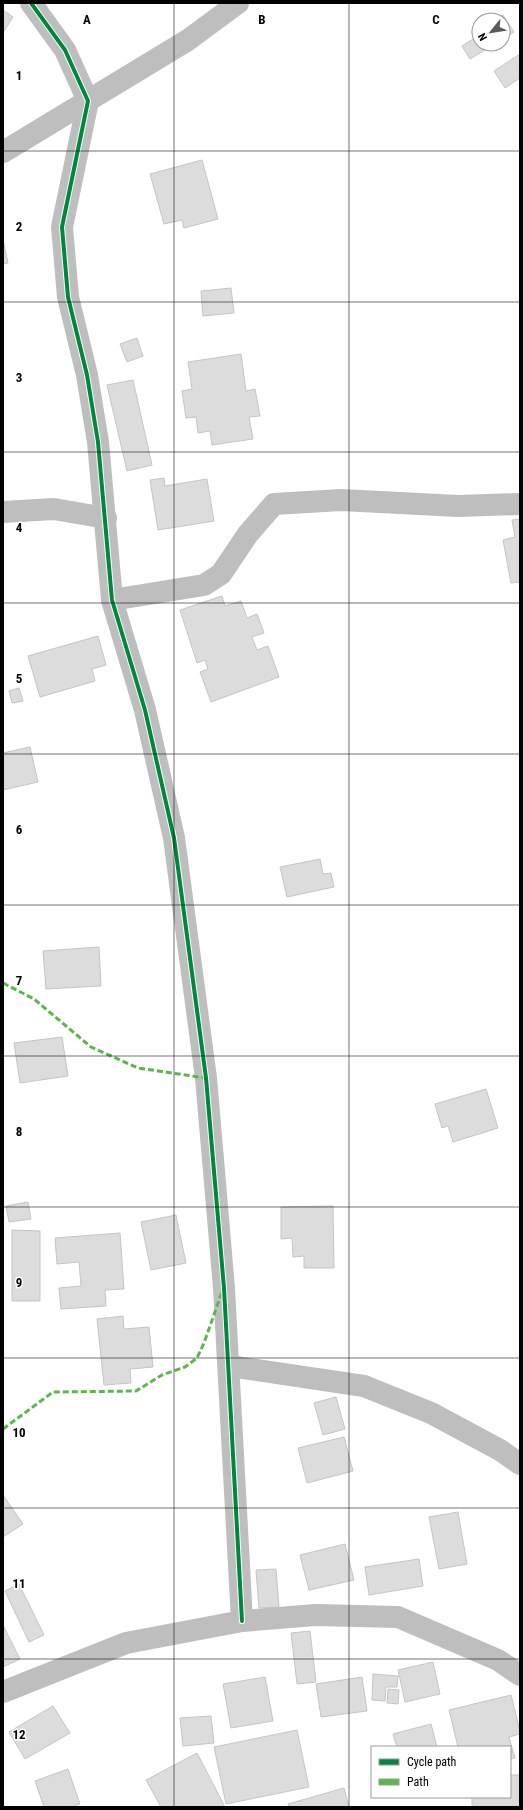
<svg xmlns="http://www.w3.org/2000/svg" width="523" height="1810" font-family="'Roboto Condensed',sans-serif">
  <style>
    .building { fill: #dcdcdc; stroke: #c5c5c5 }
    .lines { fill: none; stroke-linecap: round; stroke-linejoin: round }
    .minor { stroke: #bebebe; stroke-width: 22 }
    .quiet { stroke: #58b947; stroke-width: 3; stroke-dasharray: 6 3; stroke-linecap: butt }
    .cycleway-casing { stroke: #fff; stroke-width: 6 }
    .cycleway { stroke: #00873e; stroke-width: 4 }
    .grid { fill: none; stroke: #000; stroke-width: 1; stroke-opacity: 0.55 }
    .grid-label { font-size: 13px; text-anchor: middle; font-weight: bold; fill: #000; stroke: #fff; stroke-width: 3; stroke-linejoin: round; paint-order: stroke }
  </style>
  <rect width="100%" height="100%" fill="#fff"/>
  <g class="building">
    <path d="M 3,10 L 13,17 L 3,33 Z"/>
    <path d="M 503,15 L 514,32 L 503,39 L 503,20 L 494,20 Z"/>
    <path d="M 479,35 L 479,44 L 494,44 L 470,59 L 462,46 Z"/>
    <path d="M 520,54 L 520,78 L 505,88 L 494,71 Z"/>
    <path d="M 202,160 L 218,219 L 184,228 L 182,220 L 164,224 L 150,174 Z"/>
    <path d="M 3,240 L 8,263 L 3,264 Z"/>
    <path d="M 231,288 L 234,313 L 203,316 L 201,291 Z"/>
    <path d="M 137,338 L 143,356 L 127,362 L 120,344 Z"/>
    <path d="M 241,354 L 246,391 L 255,389 L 260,416 L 249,417 L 253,439 L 212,445 L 210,431 L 198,433 L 196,417 L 186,418 L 182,391 L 192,389 L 188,362 Z"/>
    <path d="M 133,380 L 152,465 L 127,471 L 107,385 Z"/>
    <path d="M 164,478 L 165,486 L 207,479 L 214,521 L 158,530 L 150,480 Z"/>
    <path d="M 520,519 L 520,582 L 511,583 L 503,540 L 515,537 L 512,520 Z"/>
    <path d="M 222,596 L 225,606 L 241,601 L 247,618 L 257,614 L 264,633 L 252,637 L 257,650 L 268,646 L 279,677 L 211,702 L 200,672 L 208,669 L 205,660 L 197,663 L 180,610 Z"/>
    <path d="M 98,636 L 106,665 L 92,669 L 95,681 L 40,697 L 28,656 Z"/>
    <path d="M 19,688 L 23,701 L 12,703 L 9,691 Z"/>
    <path d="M 30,747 L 38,782 L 3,790 L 3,753 Z"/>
    <path d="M 320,859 L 323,874 L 331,873 L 334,887 L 287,897 L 280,867 Z"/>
    <path d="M 99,947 L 101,986 L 46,989 L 43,951 Z"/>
    <path d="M 62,1037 L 68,1076 L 20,1083 L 14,1043 Z"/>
    <path d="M 486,1089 L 498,1128 L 453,1142 L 448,1126 L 442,1128 L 435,1104 Z"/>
    <path d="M 28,1202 L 31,1219 L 9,1222 L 6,1206 Z"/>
    <path d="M 333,1206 L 334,1268 L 304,1268 L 304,1256 L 293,1257 L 292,1238 L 281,1239 L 281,1207 Z"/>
    <path d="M 176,1215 L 186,1263 L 151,1270 L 141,1222 Z"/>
    <path d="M 12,1230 L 40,1231 L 40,1301 L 12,1301 Z"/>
    <path d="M 120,1233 L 124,1289 L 105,1290 L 106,1306 L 61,1309 L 59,1288 L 81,1286 L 79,1262 L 57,1264 L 55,1238 Z"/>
    <path d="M 123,1316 L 124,1329 L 149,1327 L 153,1367 L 130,1369 L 131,1383 L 104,1385 L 97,1319 Z"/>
    <path d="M 336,1397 L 345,1429 L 323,1435 L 314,1403 Z"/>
    <path d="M 344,1437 L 353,1471 L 307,1483 L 298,1448 Z"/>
    <path d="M 3,1495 L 23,1524 L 3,1537 Z"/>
    <path d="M 458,1512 L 467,1564 L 439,1569 L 429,1517 Z"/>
    <path d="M 345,1544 L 354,1580 L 309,1590 L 300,1555 Z"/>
    <path d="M 419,1559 L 423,1586 L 369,1595 L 365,1567 Z"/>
    <path d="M 276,1569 L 279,1607 L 259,1608 L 256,1570 Z"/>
    <path d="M 19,1584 L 44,1635 L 29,1642 L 5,1591 Z"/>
    <path d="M 3,1625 L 20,1659 L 3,1667 Z"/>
    <path d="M 310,1631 L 316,1682 L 297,1684 L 291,1633 Z"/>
    <path d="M 433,1662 L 440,1694 L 405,1702 L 398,1670 Z"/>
    <path d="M 373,1674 L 398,1676 L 397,1687 L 386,1687 L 385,1701 L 372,1700 Z"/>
    <path d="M 265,1677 L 273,1721 L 231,1728 L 223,1684 Z"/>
    <path d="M 362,1677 L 367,1711 L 321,1717 L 316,1684 Z"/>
    <path d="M 388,1689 L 399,1690 L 398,1704 L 387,1703 Z"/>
    <path d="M 511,1695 L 520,1731 L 520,1734 L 509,1737 L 515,1758 L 510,1759 L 510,1747 L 458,1747 L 449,1710 Z"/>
    <path d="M 53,1706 L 70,1733 L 25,1759 L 9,1732 Z"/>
    <path d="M 211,1716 L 214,1743 L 183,1746 L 180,1718 Z"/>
    <path d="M 431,1724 L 437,1747 L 397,1747 L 393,1734 Z"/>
    <path d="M 297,1730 L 309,1787 L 226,1804 L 214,1747 Z"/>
    <path d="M 197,1753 L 225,1807 L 161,1807 L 146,1780 Z"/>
    <path d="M 68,1769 L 80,1804 L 71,1807 L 44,1807 L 35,1781 Z"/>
    <path d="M 510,1775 L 520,1775 L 520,1807 L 472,1807 L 472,1797 L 510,1797 Z"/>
    <path d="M 344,1788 L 349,1807 L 289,1807 L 288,1804 Z"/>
  </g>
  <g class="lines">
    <g class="minor">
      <path d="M 31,3 L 65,50 L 88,101 L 62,227 L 68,297 L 87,375 L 98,442 L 112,600 L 145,710 L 174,838 L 206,1078 L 224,1288 L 242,1621"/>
      <path d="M 3,152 L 188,40 L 238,3"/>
      <path d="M 3,512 L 54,509 L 106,518"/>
      <path d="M 112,600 L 204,585 L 221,574 L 248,534 L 274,504 L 341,500 L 458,506 L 520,504"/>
      <path d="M 229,1366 L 364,1386 L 431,1413 L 500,1450 L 520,1464"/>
      <path d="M 3,1692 L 126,1643 L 242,1621 L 315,1615 L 398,1617 L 498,1660 L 520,1675"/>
    </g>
    <g class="quiet">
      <path d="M 3,983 L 34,999 L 91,1047 L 138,1068 L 206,1078"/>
      <path d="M 3,1429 L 53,1392 L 136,1391 L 162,1375 L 185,1367 L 197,1358 L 204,1343 L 222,1292"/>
    </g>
    <g class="cycleway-casing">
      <path id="cycleway" d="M 31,3 L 65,50 L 88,101 L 62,227 L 68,297 L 87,375 L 98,442 L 112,600 L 145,710 L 174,838 L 206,1078 L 224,1288 L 242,1621"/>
    </g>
    <use href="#cycleway" class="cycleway"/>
  </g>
  <path class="grid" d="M 174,3 L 174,1807M 349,3 L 349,1807M 3,151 L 520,151M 3,302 L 520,302M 3,452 L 520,452M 3,603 L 520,603M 3,754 L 520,754M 3,905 L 520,905M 3,1056 L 520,1056M 3,1207 L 520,1207M 3,1358 L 520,1358M 3,1508 L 520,1508M 3,1659 L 520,1659"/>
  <g class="grid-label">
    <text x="87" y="24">A</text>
    <text x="262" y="24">B</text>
    <text x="436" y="24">C</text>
    <text x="19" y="80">1</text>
    <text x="19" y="231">2</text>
    <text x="19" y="382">3</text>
    <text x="19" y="532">4</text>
    <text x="19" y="683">5</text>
    <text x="19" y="834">6</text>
    <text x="19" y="985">7</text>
    <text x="19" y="1136">8</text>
    <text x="19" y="1287">9</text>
    <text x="19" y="1437">10</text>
    <text x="19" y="1588">11</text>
    <text x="19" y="1739">12</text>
  </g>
  <rect width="523" height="1810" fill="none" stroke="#000000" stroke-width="8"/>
  <rect x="371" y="1746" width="140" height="52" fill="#ffffff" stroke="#999999"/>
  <rect x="379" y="1759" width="20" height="6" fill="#00873e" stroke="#999999"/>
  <text x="407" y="1766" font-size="12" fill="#000000">Cycle path</text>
  <rect x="379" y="1779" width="20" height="6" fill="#58b947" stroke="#999999"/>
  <text x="407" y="1786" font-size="12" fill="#000000">Path</text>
  <g transform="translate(491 32) rotate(240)"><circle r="19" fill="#ffffff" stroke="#999999"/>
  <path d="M0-3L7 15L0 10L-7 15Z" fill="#595959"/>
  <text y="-6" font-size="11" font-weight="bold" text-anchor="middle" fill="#000000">N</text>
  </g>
</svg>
